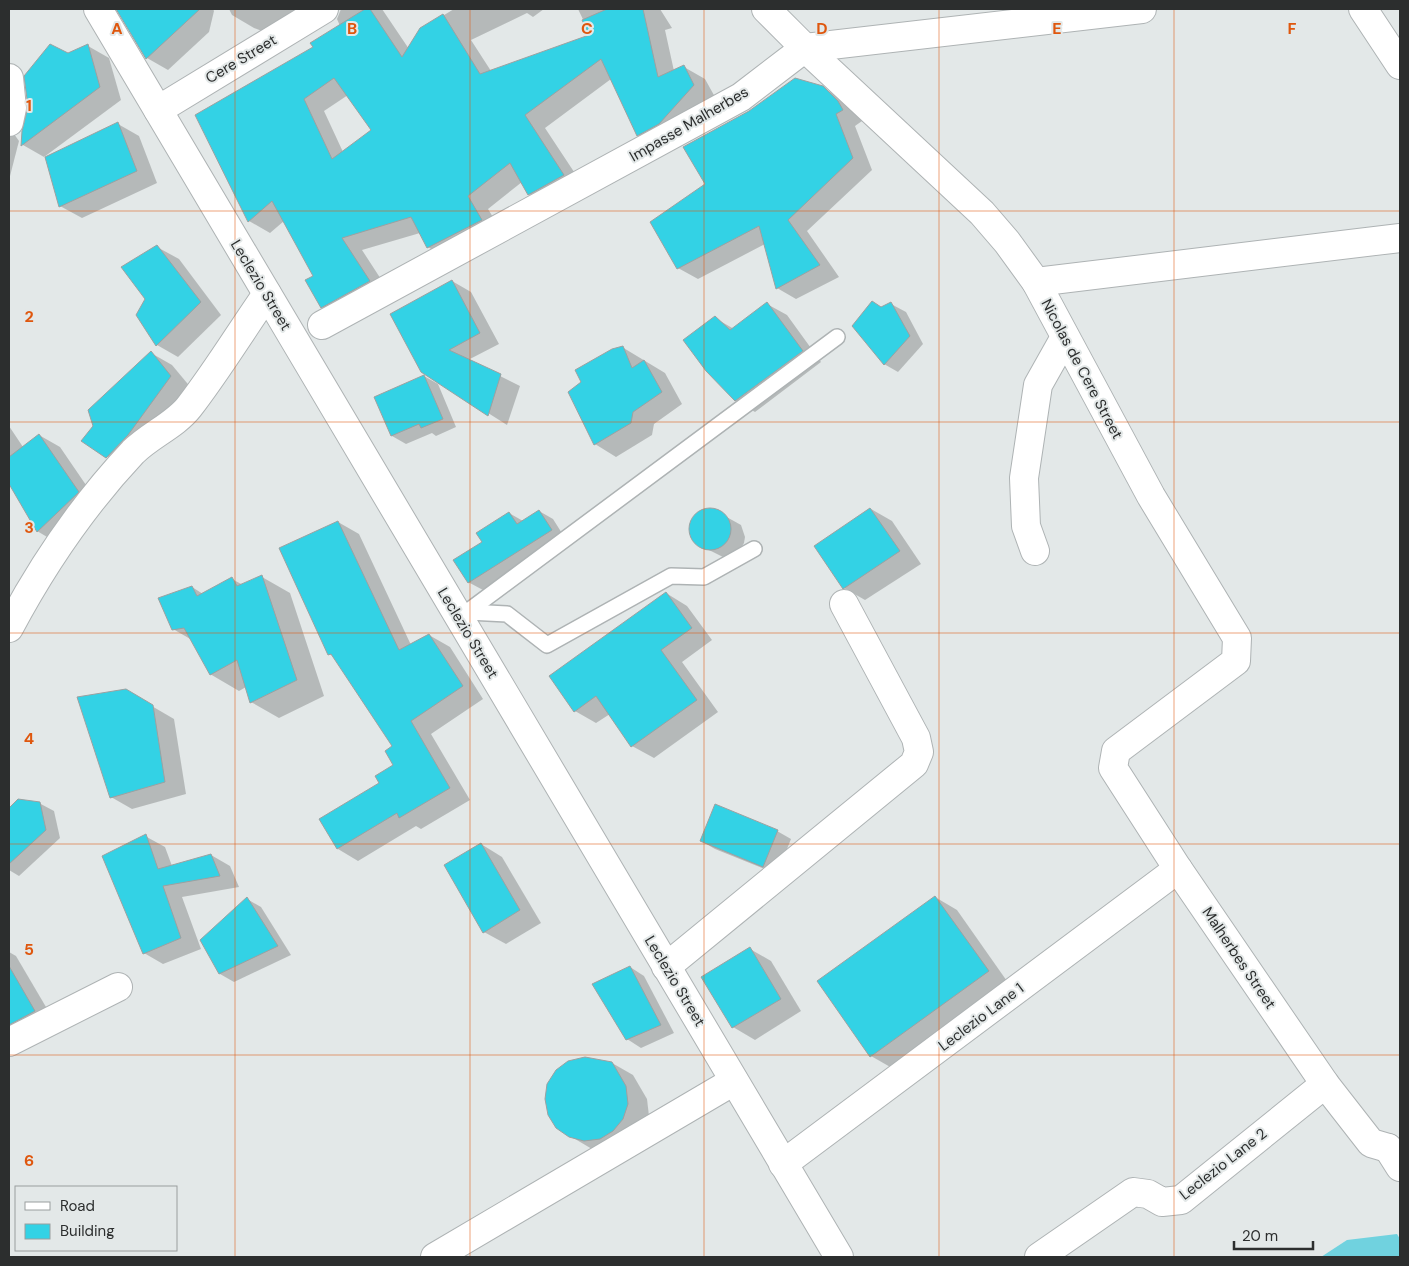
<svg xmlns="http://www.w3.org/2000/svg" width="1409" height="1266" font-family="'DM Sans',sans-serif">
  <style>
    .green { fill: #70d2df }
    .shadow { fill: #0003; fill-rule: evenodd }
    .building { fill: #33d2e5; stroke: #9ca1a1; fill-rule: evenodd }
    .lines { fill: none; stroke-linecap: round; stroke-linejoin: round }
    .service-casing { stroke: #aeb3b4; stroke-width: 18 }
    .minor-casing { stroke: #aeb3b4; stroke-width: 30 }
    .tertiary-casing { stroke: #aeb3b4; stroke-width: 30 }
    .service { stroke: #fff; stroke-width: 15 }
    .minor { stroke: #fff; stroke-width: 28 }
    .tertiary { stroke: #fff; stroke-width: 28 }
    .grid { fill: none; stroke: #df570e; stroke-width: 1; stroke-opacity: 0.55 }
    .labels { text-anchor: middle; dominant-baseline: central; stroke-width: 4; stroke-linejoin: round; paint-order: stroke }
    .street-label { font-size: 15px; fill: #2c2e2e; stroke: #e3e8e8 }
    .grid-label { font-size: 16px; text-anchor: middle; font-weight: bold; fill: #df570e; stroke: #e3e8e8; stroke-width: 4; stroke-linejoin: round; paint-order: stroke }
  </style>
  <rect width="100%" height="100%" fill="#e3e8e8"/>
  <path class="green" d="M 1397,1234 L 1400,1239 L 1400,1257 L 1321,1257 L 1347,1240 Z"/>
  <g class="shadow">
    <path d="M 119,9 L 213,9 L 214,11 L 209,32 L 168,70 L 147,58 Z"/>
    <path d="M 229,9 L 314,9 L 284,39 L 254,28 L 232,15 Z"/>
    <path d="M 341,9 L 382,9 L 409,49 L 421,29 L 454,9 L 544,9 L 533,17 L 527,13 L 471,40 L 491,71 L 591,36 L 578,9 L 660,9 L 672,28 L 665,30 L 674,71 L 684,67 L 705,79 L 715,97 L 659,147 L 638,135 L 611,79 L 545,128 L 584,187 L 550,206 L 529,194 L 522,182 L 488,209 L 502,232 L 449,260 L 428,247 L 420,233 L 362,250 L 390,293 L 343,319 L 322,307 L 314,276 L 284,221 L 270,233 L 249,221 L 196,115 L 346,40 L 337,19 ZM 348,95 L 373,131 L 343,152 L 324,111 Z"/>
    <path d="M 88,46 L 109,58 L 121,100 L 44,157 L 23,145 L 23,130 L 68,55 Z"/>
    <path d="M 822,87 L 842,99 L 858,113 L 862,121 L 855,126 L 872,170 L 807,231 L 839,277 L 796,299 L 777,288 L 765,244 L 698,279 L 678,268 L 707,184 Z"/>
    <path d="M 118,124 L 139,136 L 157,183 L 82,218 L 60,206 Z"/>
    <path d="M 9,127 L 19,141 L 9,180 Z"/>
    <path d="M 157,247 L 179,259 L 221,315 L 178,357 L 157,345 L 147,299 Z"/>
    <path d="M 452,281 L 471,292 L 499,344 L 468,360 L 520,386 L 507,425 L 422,371 Z"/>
    <path d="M 767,304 L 787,315 L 821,362 L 755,412 L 735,400 L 715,318 L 734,329 Z"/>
    <path d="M 891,304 L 906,312 L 923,344 L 898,372 L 884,364 L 882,308 Z"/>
    <path d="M 622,347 L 665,373 L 682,404 L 654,424 L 652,435 L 616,457 L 595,444 Z"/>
    <path d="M 151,353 L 172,365 L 192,389 L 128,470 L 83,440 Z"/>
    <path d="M 424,376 L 438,384 L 456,427 L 436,436 L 432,433 L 406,444 L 392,436 Z"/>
    <path d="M 9,426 L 23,447 L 39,435 L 60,447 L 99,504 L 59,544 L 37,531 L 9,482 Z"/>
    <path d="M 871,509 L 892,521 L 921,564 L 865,600 L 844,588 Z"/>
    <path d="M 714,510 L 741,525 L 745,537 L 744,543 L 737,554 L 725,558 L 697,544 L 693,539 L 691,527 L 696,515 L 701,511 Z"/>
    <path d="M 539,511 L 553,519 L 565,538 L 483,590 L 468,582 L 509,513 L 523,521 Z"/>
    <path d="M 338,522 L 359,534 L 411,645 L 429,635 L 450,647 L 483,699 L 431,734 L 470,800 L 421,829 L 416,826 L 358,861 L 338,849 L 394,766 L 394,747 L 335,657 L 329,654 Z"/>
    <path d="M 262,577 L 290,593 L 324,696 L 279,718 L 251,702 L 246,687 L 239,691 L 210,674 L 192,640 L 173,629 L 192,587 L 203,594 L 232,579 L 243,585 Z"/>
    <path d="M 666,593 L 687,606 L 712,640 L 682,662 L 718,712 L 654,758 L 632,746 L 610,714 L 596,723 L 575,711 Z"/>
    <path d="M 126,691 L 174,719 L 186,794 L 132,809 L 111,797 Z"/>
    <path d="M 18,800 L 39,803 L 54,811 L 60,838 L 19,876 L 9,870 L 9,810 Z"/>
    <path d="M 777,831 L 791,839 L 777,874 L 715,849 L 701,841 Z"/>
    <path d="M 145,836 L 165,847 L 172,866 L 211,855 L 230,866 L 239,887 L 182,897 L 201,949 L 163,964 L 144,953 Z"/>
    <path d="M 481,844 L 502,857 L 541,923 L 506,944 L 484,932 Z"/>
    <path d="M 935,897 L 957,910 L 1009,984 L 892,1068 L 871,1056 Z"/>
    <path d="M 247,899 L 261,907 L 291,955 L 234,982 L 220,974 Z"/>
    <path d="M 750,949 L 771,961 L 801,1011 L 755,1040 L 733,1027 L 703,978 Z"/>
    <path d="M 9,952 L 16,956 L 56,1024 L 9,1038 Z"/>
    <path d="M 630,967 L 644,976 L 674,1033 L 641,1048 L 627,1039 Z"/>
    <path d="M 612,1063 L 633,1075 L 647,1099 L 649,1116 L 606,1152 L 592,1149 L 570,1136 Z"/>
  </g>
  <g class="building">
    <path d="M 116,9 L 200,9 L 146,59 Z"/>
    <path d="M 365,9 L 370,9 L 402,57 L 420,28 L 443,14 L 480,74 L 589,35 L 582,20 L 607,9 L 643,9 L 658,77 L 684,65 L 694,85 L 659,124 L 637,136 L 601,59 L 525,115 L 564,175 L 528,195 L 510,163 L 468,196 L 482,220 L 427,248 L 411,217 L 342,238 L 370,281 L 321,308 L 305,280 L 313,276 L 272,201 L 248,222 L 195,115 L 313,47 L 310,43 ZM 334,78 L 371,130 L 332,159 L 304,99 Z"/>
    <path d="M 50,44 L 68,53 L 88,44 L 100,87 L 21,146 L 22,131 L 28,107 L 24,76 Z"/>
    <path d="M 795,78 L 823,86 L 838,101 L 843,110 L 836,114 L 853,158 L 788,220 L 820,265 L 776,289 L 759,226 L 677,269 L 650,222 L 705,184 L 683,147 L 749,111 Z"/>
    <path d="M 118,122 L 137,171 L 59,207 L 45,157 Z"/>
    <path d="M 157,245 L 201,302 L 156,346 L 136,315 L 145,299 L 121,267 Z"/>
    <path d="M 452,280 L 480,333 L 449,350 L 501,374 L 488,416 L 421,372 L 390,314 Z"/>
    <path d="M 872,301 L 881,307 L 891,302 L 910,336 L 884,365 L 852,326 Z"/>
    <path d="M 767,302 L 803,351 L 735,401 L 706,371 L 683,340 L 715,316 L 730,330 Z"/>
    <path d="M 623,346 L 632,368 L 644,360 L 662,392 L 633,412 L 631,423 L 594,445 L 568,392 L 581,382 L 575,370 L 612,349 Z"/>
    <path d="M 151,351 L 171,376 L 128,435 L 106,458 L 81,441 L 93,426 L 88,410 Z"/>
    <path d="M 424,375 L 443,419 L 421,428 L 419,424 L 391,436 L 374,397 Z"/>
    <path d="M 39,434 L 79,492 L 37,532 L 9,484 L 9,457 Z"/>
    <path d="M 870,508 L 900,551 L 843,589 L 814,546 Z"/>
    <circle cx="710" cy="529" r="21"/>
    <path d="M 539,510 L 552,530 L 468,583 L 453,560 L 482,542 L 476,533 L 509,512 L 517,524 Z"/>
    <path d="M 338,521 L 399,650 L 429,634 L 463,686 L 411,721 L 450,788 L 399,818 L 397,813 L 337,849 L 319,819 L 379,783 L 375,776 L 393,765 L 385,751 L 392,746 L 331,654 L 328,655 L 279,548 Z"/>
    <path d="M 262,575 L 297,680 L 250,703 L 237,660 L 210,675 L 184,628 L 172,630 L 158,598 L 192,586 L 197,596 L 232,577 L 237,586 Z"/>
    <path d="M 666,592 L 692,628 L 661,650 L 697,700 L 631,747 L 596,696 L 574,712 L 549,676 Z"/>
    <path d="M 126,689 L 153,705 L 165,782 L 110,798 L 77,697 Z"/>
    <path d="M 18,799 L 40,802 L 46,830 L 9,864 L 9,808 Z"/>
    <path d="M 715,804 L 778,830 L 763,867 L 700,841 Z"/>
    <path d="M 146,834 L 158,869 L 211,854 L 220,876 L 163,886 L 181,938 L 143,954 L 102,856 Z"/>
    <path d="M 481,843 L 520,910 L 483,933 L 444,865 Z"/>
    <path d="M 935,896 L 989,971 L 870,1057 L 817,981 Z"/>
    <path d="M 247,897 L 278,946 L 219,974 L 200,940 Z"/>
    <path d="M 750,947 L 781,999 L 732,1028 L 701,977 Z"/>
    <path d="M 9,966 L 35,1011 L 9,1025 Z"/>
    <path d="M 630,966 L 661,1025 L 626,1040 L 592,984 Z"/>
    <path d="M 585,1057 L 612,1062 L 626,1086 L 628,1104 L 623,1119 L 613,1131 L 600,1139 L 584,1141 L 569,1137 L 556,1128 L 548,1115 L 545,1099 L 547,1084 L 556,1070 L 568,1061 Z"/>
  </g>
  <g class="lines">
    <g class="service-casing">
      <g id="service">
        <path d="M 468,612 L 507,614 L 547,645 L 671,576 L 704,577 L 754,549"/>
        <path d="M 459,618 L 837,337"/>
      </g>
    </g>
    <g class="minor-casing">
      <g id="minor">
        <path d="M 98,9 L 839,1257"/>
        <path d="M 766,9 L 805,48 L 982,213 L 1007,242 L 1036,282 L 1151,496 L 1237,638 L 1236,661 L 1116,751 L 1113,768 L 1178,869 L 1325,1084 L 1371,1143 L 1388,1148"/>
        <path d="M 1363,9 L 1400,65"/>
        <path d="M 9,78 L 12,108 L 9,122"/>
        <path d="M 1036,282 L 1400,238"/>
        <path d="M 322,325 L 741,97 L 805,48 L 1142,9"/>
        <path d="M 1035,551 L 1026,526 L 1024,478 L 1038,385 L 1065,337"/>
        <path d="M 9,628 C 43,564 84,504 133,452 C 150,435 175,425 189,407 C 217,371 241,331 267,294"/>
        <path d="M 666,967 L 914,764 L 919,752 L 916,738 L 844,604"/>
        <path d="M 9,1042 L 118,987"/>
        <path d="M 1388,1148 L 1400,1167"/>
        <path d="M 783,1164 L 1178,869"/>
        <path d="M 435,1257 L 734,1081"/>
        <path d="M 1039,1257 L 1133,1192 L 1148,1194 L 1162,1202 L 1181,1200 L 1325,1084"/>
      </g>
    </g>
    <g class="tertiary-casing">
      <path id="tertiary" d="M 158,110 L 324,9"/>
    </g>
    <use href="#service" class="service"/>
    <use href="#minor" class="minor"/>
    <use href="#tertiary" class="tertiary"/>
  </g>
  <path class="grid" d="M 235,9 L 235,1257M 470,9 L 470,1257M 704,9 L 704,1257M 939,9 L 939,1257M 1174,9 L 1174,1257M 9,211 L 1400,211M 9,422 L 1400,422M 9,633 L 1400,633M 9,844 L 1400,844M 9,1055 L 1400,1055"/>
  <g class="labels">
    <g class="street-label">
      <text transform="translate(241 59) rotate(-31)">Cere Street</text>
      <text transform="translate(689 124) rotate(-30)">Impasse Malherbes</text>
      <text transform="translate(261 285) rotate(59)">Leclezio Street</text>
      <text transform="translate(1082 369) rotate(62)">Nicolas de Cere Street</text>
      <text transform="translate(468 633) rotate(59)">Leclezio Street</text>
      <text transform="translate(1239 958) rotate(56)">Malherbes Street</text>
      <text transform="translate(675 981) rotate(59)">Leclezio Street</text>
      <text transform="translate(981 1017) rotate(-37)">Leclezio Lane 1</text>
      <text transform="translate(1223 1164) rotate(-38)">Leclezio Lane 2</text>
    </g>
  </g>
  <g class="grid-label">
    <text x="117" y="34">A</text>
    <text x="352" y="34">B</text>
    <text x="587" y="34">C</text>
    <text x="822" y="34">D</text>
    <text x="1057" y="34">E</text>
    <text x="1292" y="34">F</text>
    <text x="29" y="111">1</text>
    <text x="29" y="322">2</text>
    <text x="29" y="533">3</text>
    <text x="29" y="744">4</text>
    <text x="29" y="955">5</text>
    <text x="29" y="1166">6</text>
  </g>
  <rect width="1409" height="1266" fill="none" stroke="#2c2e2e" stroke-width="20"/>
  <rect x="15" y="1186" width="162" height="65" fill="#e3e8e8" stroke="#9a9e9e"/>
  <rect x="25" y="1202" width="25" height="8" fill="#ffffff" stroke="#9a9e9e"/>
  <text x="60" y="1211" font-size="15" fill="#2c2e2e">Road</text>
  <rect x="25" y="1224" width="25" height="15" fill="#33d2e5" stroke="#9a9e9e"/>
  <text x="60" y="1236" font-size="15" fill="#2c2e2e">Building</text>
  <path d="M1234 1241v8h79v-8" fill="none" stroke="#2c2e2e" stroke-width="2.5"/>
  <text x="1242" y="1241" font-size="15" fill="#2c2e2e" stroke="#e3e8e8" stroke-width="4" paint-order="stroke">20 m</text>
</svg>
